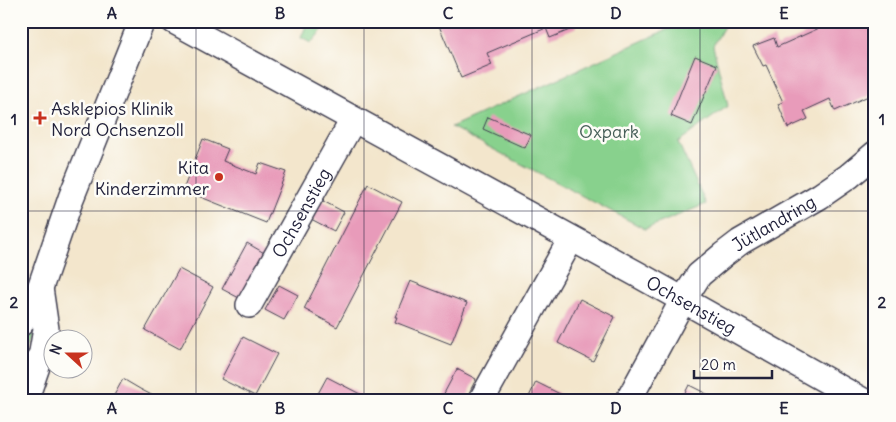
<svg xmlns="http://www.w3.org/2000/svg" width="896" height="422" font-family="Delius,sans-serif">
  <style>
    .green { fill: #88d18d; stroke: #557a64 }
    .building { fill: #e89bba }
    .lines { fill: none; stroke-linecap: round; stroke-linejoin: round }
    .minor-casing { stroke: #413f51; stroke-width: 28 }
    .minor { stroke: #fff; stroke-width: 25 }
    .grid { fill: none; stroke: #22223b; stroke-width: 1; stroke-opacity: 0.55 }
    .poi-dot { fill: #c8321e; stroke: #fdfcf7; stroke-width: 2 }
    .labels { text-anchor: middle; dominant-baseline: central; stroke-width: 5; stroke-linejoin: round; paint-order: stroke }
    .poi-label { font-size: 18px; fill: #22223b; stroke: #fdfcf7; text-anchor: start }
    .park-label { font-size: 18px; fill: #465f58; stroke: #fdfcf7 }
    .street-label { font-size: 18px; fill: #22223b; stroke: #fdfcf7 }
    .neatline { fill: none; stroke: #22223b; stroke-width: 2 }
    .grid-label { font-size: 16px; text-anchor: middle; font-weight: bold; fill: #22223b }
  </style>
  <rect width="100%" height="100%" fill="#fdfcf7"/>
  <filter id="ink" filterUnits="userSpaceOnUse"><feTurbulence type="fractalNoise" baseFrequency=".02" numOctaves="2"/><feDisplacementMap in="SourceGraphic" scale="10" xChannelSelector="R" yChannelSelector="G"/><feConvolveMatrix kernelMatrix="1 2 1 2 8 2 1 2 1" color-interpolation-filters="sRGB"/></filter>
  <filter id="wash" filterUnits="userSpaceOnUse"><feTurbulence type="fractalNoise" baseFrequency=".0096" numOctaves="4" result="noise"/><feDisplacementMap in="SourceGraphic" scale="20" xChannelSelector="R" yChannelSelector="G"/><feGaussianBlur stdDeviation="1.12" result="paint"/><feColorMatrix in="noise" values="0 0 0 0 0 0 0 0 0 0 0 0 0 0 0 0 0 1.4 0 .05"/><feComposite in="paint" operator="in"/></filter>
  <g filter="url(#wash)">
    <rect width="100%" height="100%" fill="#f3e6cc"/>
    <g class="green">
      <path d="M 308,21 L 330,21 L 311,43 L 301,38 Z"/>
      <path d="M 686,21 L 727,21 L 713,46 L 728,106 L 678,142 L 706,204 L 645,229 L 451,127 Z"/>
      <path d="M 33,330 L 36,333 L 21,369 C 21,353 20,341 33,330 Z"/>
    </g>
    <g id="blocks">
      <g class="building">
        <path d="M 437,21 L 574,21 L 577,27 L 550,38 L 546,28 L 487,53 L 492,65 L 461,78 Z"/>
        <path d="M 835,21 L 875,21 L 875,93 L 835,111 L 830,99 L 804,111 L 808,119 L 788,128 L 778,104 L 783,102 L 776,87 L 766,65 L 763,66 L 753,46 L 774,38 L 777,47 Z"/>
        <path d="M 695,56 L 717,65 L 692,125 L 671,116 Z"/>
        <path d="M 488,117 L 531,135 L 525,148 L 483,129 Z"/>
        <path d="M 203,139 L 228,149 L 223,161 L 256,174 L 260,163 L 286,172 L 266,223 L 183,190 Z"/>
        <path d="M 368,184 L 402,202 L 337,327 L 304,309 Z"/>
        <path d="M 321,200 L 344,212 L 334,231 L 311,219 Z"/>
        <path d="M 247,243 L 266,254 L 241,299 L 222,289 Z"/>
        <path d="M 179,269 L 213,287 L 180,349 L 145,330 Z"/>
        <path d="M 410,281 L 467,303 L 451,344 L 395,322 L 397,317 L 395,317 Z"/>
        <path d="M 279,285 L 298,295 L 284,320 L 265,310 Z"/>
        <path d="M 580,299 L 615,317 L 593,361 L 558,343 Z"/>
        <path d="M 243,337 L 277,354 L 255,396 L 221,379 Z"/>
        <path d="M 457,369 L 476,379 L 465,401 L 440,401 Z"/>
        <path d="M 327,377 L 362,395 L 359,401 L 314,401 Z"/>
        <path d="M 123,379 L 140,389 L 163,401 L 111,401 Z"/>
        <path d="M 536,382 L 570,399 L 569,401 L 527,401 Z"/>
        <path d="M 689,385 L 721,401 L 681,401 Z"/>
      </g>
    </g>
  </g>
  <g filter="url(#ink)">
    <use href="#blocks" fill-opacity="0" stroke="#413f51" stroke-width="1"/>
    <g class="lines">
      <g class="minor-casing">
        <g id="minor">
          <path id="s1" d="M 174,21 L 637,274 L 863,401"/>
          <path id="s2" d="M 249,305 L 353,120"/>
          <path d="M 21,323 L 40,288 L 71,198 L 142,21"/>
          <path d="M 25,401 L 42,352 L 46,329 L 40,288"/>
          <path d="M 481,401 L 571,239"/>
          <path id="s3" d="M 628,401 L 683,300 L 699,275 L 723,255 L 740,242 L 820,196 L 849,176 L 875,154"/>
        </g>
      </g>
      <use href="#minor" class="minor"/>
    </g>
  </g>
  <path class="grid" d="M 196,21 L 196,401M 364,21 L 364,401M 532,21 L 532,401M 700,21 L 700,401M 21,211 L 875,211"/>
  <g class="poi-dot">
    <path d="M37.5 110.5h5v5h5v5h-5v5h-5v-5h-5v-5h5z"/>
    <circle cx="219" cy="177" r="5"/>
  </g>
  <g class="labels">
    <g class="poi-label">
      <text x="51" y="108">Asklepios Klinik<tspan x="51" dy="21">Nord Ochsenzoll</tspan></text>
      <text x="209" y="167" text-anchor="end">Kita<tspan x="209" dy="21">Kinderzimmer</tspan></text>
    </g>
    <g class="park-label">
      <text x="609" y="131">Oxpark</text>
    </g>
    <g class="street-label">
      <text stroke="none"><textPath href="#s2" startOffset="106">Ochsenstieg</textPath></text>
      <text stroke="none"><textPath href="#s3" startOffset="236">Jütlandring</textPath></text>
      <text stroke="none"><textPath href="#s1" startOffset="590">Ochsenstieg</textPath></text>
    </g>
  </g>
  <rect width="896" height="422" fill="none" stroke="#fdfcf7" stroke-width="55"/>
  <g transform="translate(68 354) rotate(291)"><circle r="24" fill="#fdfcf7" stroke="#a5a5ac"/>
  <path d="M0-4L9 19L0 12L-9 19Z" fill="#c8321e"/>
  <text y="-8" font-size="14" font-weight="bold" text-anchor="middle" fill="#22223b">N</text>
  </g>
  <path d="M694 370v8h78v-8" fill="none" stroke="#22223b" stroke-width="2.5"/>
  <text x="701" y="370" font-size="15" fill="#22223b" stroke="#fdfcf7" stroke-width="4" paint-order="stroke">20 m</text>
  <rect x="28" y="28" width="840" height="366" class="neatline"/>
  <g class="grid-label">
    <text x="112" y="19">A</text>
    <text x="280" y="19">B</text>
    <text x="448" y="19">C</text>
    <text x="616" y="19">D</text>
    <text x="784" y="19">E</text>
    <text x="14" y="125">1</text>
    <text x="882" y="125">1</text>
    <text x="14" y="308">2</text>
    <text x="882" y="308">2</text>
    <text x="112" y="414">A</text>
    <text x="280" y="414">B</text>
    <text x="448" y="414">C</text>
    <text x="616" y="414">D</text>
    <text x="784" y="414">E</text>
  </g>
</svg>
